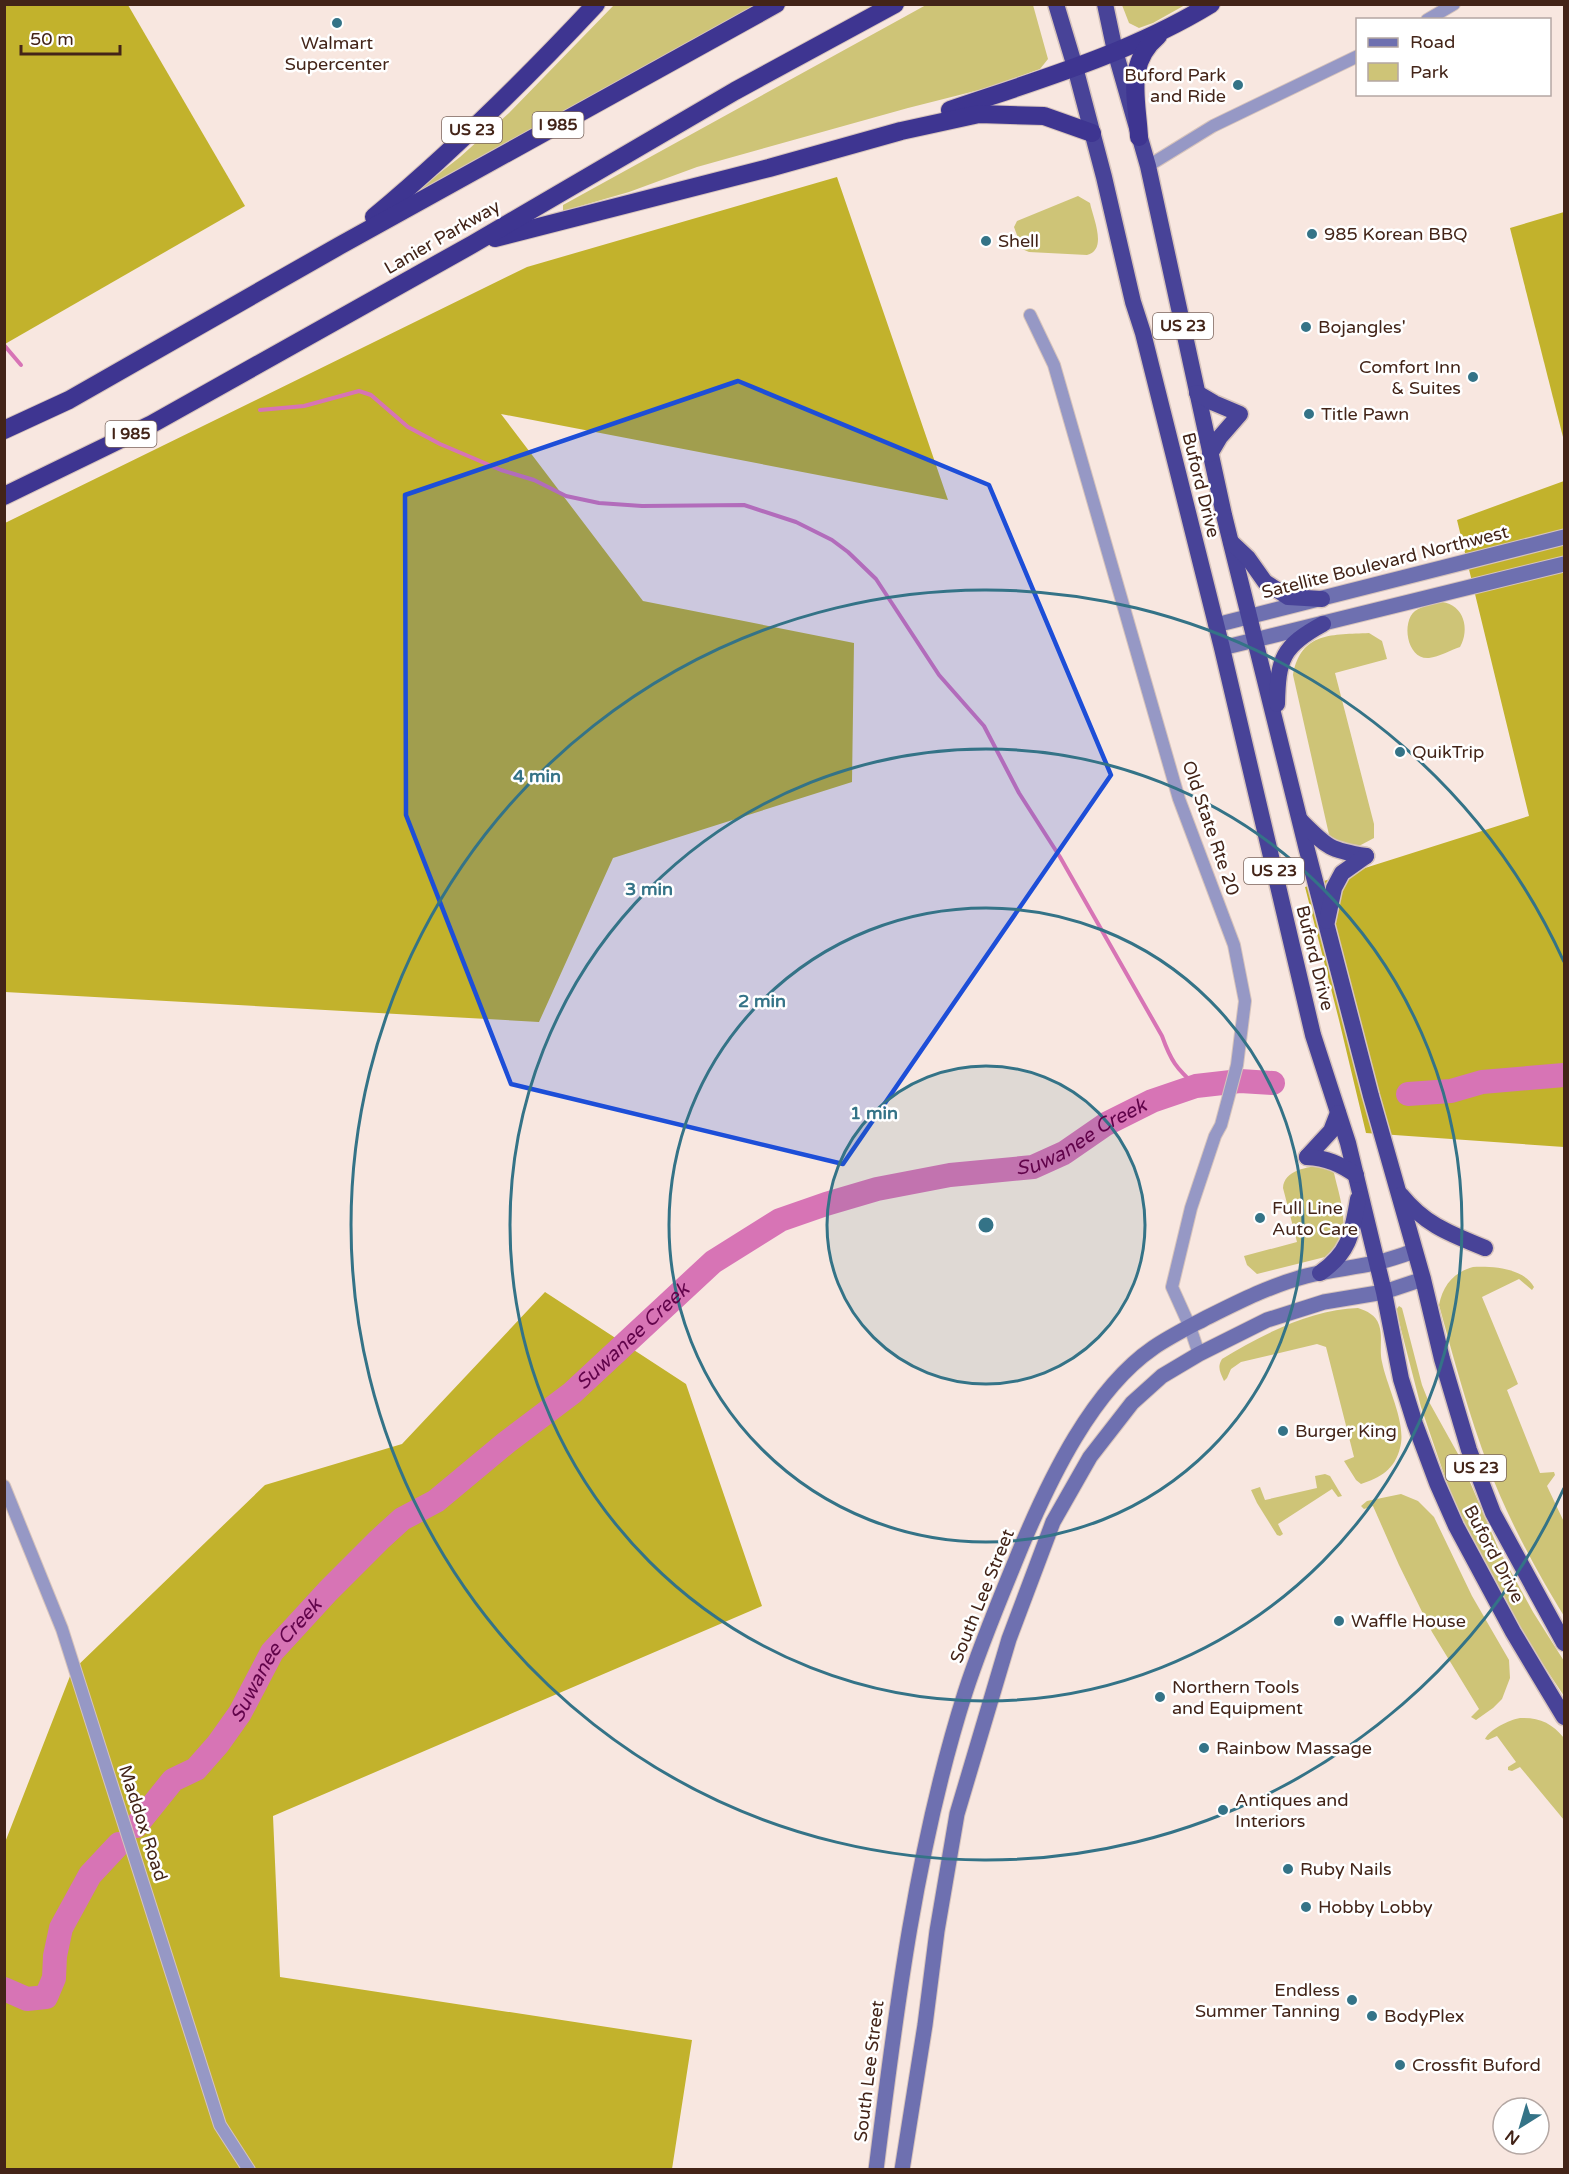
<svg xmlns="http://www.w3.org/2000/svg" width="1569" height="2174" font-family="'Varela Round',sans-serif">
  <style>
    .green { fill: #cec477 }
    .forest { fill: #c2b22c }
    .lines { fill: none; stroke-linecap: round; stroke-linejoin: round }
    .stream { stroke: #d774b5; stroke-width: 4 }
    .river { stroke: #d774b5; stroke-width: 24 }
    .minor-casing { stroke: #d7c4bc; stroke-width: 14 }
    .secondary-casing { stroke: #d7c4bc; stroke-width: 17 }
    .trunk-casing { stroke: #d7c4bc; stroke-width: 19 }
    .motorway-casing { stroke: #d7c4bc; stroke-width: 20 }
    .minor { stroke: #9698c5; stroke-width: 12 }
    .secondary { stroke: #6e70b0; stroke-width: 15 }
    .trunk { stroke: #484398; stroke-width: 16 }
    .motorway { stroke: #3e3591; stroke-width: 18 }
    .marked { fill: #1d4ed8; fill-opacity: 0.2; stroke: #1d4ed8; stroke-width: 4.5; stroke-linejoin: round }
    .ring { fill: none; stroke: #347387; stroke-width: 3 }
    .poi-dot { fill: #347387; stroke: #fff; stroke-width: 2 }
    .labels { text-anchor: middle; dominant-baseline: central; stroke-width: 5; stroke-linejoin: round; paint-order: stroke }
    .shield { fill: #fff; stroke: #7b665d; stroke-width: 1.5 }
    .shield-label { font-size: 16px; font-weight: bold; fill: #432418 }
    .poi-label { font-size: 18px; fill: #432418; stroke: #fff; text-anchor: start }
    .street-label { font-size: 18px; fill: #432418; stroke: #fff }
    .water-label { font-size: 20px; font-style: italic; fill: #61034a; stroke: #fff }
    .centre { fill: #347387; stroke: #fff; stroke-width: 3 }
    .ring-label { font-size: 18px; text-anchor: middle; font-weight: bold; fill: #347387; stroke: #fff; stroke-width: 5; stroke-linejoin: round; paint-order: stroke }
  </style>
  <rect width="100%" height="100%" fill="#f8e7e0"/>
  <g class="green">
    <path d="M 614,5 L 761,5 L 395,208 L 460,157 L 509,113 Z"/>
    <path d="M 926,5 L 1033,5 L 1048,59 L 1040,69 L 983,89 L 908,108 L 697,167 L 629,192 L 563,211 L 563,205 Z"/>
    <path d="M 1122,5 L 1122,4 L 1185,5 L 1153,23 L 1139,28 L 1129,23 Z"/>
    <path d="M 1078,196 L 1090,203 C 1093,218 1108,250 1087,255 L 1029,252 L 1022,249 L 1014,227 L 1017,221 Z"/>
    <path d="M 1442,602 C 1464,605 1470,629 1460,647 C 1451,650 1439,657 1429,658 C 1407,660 1401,622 1415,611 C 1422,606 1434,603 1442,602 Z"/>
    <path d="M 1369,633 L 1382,641 L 1387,659 L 1335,673 L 1374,824 L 1374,838 L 1359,846 L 1348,848 L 1330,839 L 1293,675 C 1301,631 1333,635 1369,633 Z"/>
    <path d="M 1323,1165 L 1334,1173 C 1340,1200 1356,1240 1325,1257 L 1257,1274 L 1247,1265 L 1244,1256 L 1297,1242 L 1283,1188 C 1284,1170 1308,1167 1323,1165 Z"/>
    <path d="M 1473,1267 C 1492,1266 1524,1268 1534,1287 L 1532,1290 L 1519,1279 L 1482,1297 L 1518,1384 L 1507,1390 L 1540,1473 L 1554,1472 L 1555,1475 L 1547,1486 L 1564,1522 L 1564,1616 C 1537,1572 1507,1517 1489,1468 C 1469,1415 1454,1360 1439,1305 C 1443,1285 1454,1272 1473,1267 Z"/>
    <path d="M 1399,1306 L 1402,1308 L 1422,1385 L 1428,1400 L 1458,1454 L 1499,1550 L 1533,1612 L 1564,1661 L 1564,1696 L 1522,1633 L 1478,1552 L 1449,1489 L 1421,1407 L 1396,1310 Z"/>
    <path d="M 1358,1308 C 1367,1311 1376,1315 1379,1325 C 1383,1336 1379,1350 1382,1362 C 1387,1387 1407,1424 1400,1448 C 1395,1469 1380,1478 1361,1484 L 1356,1480 L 1344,1461 L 1354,1457 L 1326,1347 L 1317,1344 L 1241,1362 L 1231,1369 L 1227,1378 L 1224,1381 C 1220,1372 1217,1367 1222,1359 C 1261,1335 1312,1309 1358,1308 Z"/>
    <path d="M 1325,1474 L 1330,1476 L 1342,1496 L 1338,1497 L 1332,1489 L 1278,1524 L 1283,1534 L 1280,1536 L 1277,1535 L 1257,1503 L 1251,1490 L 1260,1487 L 1265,1500 L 1317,1488 L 1315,1476 Z"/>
    <path d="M 1401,1494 L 1418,1501 L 1434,1517 L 1472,1596 L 1509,1660 L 1510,1678 L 1502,1699 L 1493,1708 L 1476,1720 L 1471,1717 L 1479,1709 L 1432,1632 L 1399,1565 L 1373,1506 L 1364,1509 L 1361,1506 L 1367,1501 Z"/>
    <path d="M 1520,1718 C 1539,1717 1552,1723 1564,1738 L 1564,1820 L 1520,1767 L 1512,1771 L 1508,1770 L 1508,1767 L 1516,1762 L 1497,1736 L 1488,1740 L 1485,1739 C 1490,1729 1509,1720 1520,1718 Z"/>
  </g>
  <g class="forest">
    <path d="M 5,4 L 128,5 L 245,206 L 5,344 Z"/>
    <path d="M 837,177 L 948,500 L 501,414 L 643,601 L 854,643 L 852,782 L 613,858 L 539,1022 L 5,992 L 5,523 L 527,267 Z"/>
    <path d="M 1564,212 L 1564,441 L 1510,228 Z"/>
    <path d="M 1564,481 L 1564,1147 L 1366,1133 L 1339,1020 L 1305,887 L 1529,816 L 1457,520 Z"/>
    <path d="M 545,1292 L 686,1384 L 762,1606 L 273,1816 L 280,1977 L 692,2040 L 672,2169 L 5,2169 L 4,1845 L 72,1671 L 265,1485 L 402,1444 Z"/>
  </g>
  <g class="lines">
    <g class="stream">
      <path d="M 4,345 L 21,365"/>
      <path d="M 260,410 L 304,406 L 359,391 L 371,395 L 408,427 L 440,444 L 501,470 L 534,480 L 566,496 L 599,503 L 642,506 L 744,505 L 796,522 L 832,540 L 848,552 L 876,579 L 939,675 L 984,726 L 1019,793 L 1060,857 L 1162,1036 C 1171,1061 1176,1068 1196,1086"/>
    </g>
    <g class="river">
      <path d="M 1408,1094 L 1451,1091 L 1482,1082 L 1564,1075"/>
      <path id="s1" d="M 136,1826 L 173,1780 L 196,1769 L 218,1744 L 240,1713 L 272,1652 L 328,1591 L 379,1540 L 402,1519 L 436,1501 L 507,1442 L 572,1393 L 713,1262 L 780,1220 L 826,1204 L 877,1189 L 950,1175 L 1033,1167 L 1064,1153 L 1106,1124 L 1152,1101 L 1196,1086 L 1240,1081 L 1273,1083"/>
      <path d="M 4,1989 L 27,1999 L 46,1997 L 54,1978 L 55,1956 L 61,1928 L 90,1875 L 119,1844"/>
    </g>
    <g class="minor-casing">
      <g id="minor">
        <path d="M 1427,20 L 1454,4"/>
        <path d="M 1148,166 L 1213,126 L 1358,56"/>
        <path d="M 1030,315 L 1054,365 L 1179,799 L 1234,945 L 1245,1001 L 1237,1065 L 1221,1125 L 1215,1136 L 1191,1208 L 1172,1287 L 1190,1327 L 1199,1354"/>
        <path d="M 4,1486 L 62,1629 L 220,2125 L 249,2170"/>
      </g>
    </g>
    <g class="secondary-casing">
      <g id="secondary">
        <path d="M 1216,625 L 1564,537"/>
        <path d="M 1222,648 L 1564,564"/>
        <path d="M 876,2170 C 896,2009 916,1848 965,1693 C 981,1643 1002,1594 1022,1545 C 1050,1479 1092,1390 1153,1348 C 1169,1337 1187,1328 1204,1319 C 1238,1302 1269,1286 1306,1276 C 1329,1270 1352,1268 1375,1263 C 1389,1260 1402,1255 1415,1251"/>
        <path d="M 902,2170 L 925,2025 L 937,1931 L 957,1814 L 1009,1639 L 1053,1522 L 1090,1457 L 1132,1403 L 1162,1376 L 1199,1354 L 1267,1320 L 1324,1302 L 1384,1292 L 1423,1279"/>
      </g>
    </g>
    <g class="trunk-casing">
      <g id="trunk">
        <path d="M 1056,4 L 1075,67 L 1104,177 L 1133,302 L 1143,333 L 1222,648 L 1313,1035 L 1348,1143 L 1384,1292 L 1401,1379 L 1415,1424 L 1437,1483 L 1456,1526 L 1513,1632 L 1564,1717"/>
        <path d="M 1105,4 L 1115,51 L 1148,166 L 1224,515 L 1307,850 L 1371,1096 L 1423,1279 L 1442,1359 L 1469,1450 L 1493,1513 L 1564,1643"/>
        <path d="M 1197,393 L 1214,403 L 1240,414 L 1220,437 L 1210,454"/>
        <path d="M 1231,542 L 1248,558 L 1265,582 L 1288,597 L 1322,599"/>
        <path d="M 1277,704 C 1278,659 1282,646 1323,624"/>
        <path d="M 1301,821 C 1327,847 1329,850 1366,856"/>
        <path d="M 1327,921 L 1334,888 L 1342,873 L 1366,856"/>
        <path d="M 1307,1157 L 1331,1131 L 1338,1113"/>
        <path d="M 1307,1157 C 1327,1158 1340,1164 1356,1175"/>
        <path d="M 1401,1195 C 1425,1225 1451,1234 1485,1248"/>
        <path d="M 1320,1273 C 1350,1252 1352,1233 1358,1199"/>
      </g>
    </g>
    <g class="motorway-casing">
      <g id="motorway">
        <path d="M 950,110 C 1038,80 1131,53 1211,4"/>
        <path d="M 1139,137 C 1137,98 1125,64 1158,36"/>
        <path d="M 374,217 C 453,151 526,79 596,4"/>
        <path d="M 495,238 L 769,168 L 901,131 L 979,114 L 1044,116 L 1092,133"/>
        <path d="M 4,430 L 69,400 L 339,246 L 776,4"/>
        <path d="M 4,496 L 152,424 L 473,244 L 735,91 L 895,4"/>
      </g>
    </g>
    <use href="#minor" class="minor"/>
    <use href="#secondary" class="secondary"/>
    <use href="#trunk" class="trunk"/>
    <use href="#motorway" class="motorway"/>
  </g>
  <path class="marked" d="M 738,381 L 989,485 L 1111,775 L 843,1164 L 511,1084 L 406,815 L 405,495 Z"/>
  <circle cx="986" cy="1225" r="159" fill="#347387" fill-opacity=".12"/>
  <g class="ring">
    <circle cx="986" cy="1225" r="159"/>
    <circle cx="986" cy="1225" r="317"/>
    <circle cx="986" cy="1225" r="476"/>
    <path d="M1564 1488A635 635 0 1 1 1564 962"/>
  </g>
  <g class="poi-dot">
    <circle cx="337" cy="23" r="6"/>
    <circle cx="1238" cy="85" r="6"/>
    <circle cx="1312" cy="234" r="6"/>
    <circle cx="986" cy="241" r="6"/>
    <circle cx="1306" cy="327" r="6"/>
    <circle cx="1473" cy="377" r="6"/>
    <circle cx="1309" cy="414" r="6"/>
    <circle cx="1400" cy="752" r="6"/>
    <circle cx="1260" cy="1218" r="6"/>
    <circle cx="1283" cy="1431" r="6"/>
    <circle cx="1339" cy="1621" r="6"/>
    <circle cx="1160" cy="1697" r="6"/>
    <circle cx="1204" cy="1748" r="6"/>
    <circle cx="1223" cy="1810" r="6"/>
    <circle cx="1288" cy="1869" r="6"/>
    <circle cx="1306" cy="1907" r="6"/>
    <circle cx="1352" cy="2000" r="6"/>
    <circle cx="1372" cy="2016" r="6"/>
    <circle cx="1400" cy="2065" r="6"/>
  </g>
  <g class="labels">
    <g class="shield">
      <rect x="532.5" y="112" width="51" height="26" rx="4.5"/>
      <rect x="442" y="117" width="60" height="26" rx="4.5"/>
      <rect x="1153" y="313" width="60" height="26" rx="4.5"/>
      <rect x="105.5" y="421" width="51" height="26" rx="4.5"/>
      <rect x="1244" y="858" width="60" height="26" rx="4.5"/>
      <rect x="1446" y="1455" width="60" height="26" rx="4.5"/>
    </g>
    <g class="shield-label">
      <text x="558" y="125">I 985</text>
      <text x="472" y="130">US 23</text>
      <text x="1183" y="326">US 23</text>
      <text x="131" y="434">I 985</text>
      <text x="1274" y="871">US 23</text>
      <text x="1476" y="1468">US 23</text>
    </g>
    <g class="poi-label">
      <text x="337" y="43" text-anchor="middle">Walmart<tspan x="337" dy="21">Supercenter</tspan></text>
      <text x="1226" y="75" text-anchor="end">Buford Park<tspan x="1226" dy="21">and Ride</tspan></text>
      <text x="1324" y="234">985 Korean BBQ</text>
      <text x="998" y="241">Shell</text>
      <text x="1318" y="327">Bojangles'</text>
      <text x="1461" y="367" text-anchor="end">Comfort Inn<tspan x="1461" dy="21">&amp; Suites</tspan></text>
      <text x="1321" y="414">Title Pawn</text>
      <text x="1412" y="752">QuikTrip</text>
      <text x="1272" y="1208">Full Line<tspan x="1272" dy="21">Auto Care</tspan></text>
      <text x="1295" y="1431">Burger King</text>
      <text x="1351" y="1621">Waffle House</text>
      <text x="1172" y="1687">Northern Tools<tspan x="1172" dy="21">and Equipment</tspan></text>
      <text x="1216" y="1748">Rainbow Massage</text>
      <text x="1235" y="1800">Antiques and<tspan x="1235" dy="21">Interiors</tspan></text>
      <text x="1300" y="1869">Ruby Nails</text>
      <text x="1318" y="1907">Hobby Lobby</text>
      <text x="1340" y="1990" text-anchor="end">Endless<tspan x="1340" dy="21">Summer Tanning</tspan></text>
      <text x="1384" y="2016">BodyPlex</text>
      <text x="1412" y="2065">Crossfit Buford</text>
    </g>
    <g class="street-label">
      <text transform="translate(442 237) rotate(-30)">Lanier Parkway</text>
      <text transform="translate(1201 485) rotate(76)">Buford Drive</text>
      <text transform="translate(1385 562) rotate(-14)">Satellite Boulevard Northwest</text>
      <text transform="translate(1211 828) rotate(71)">Old State Rte 20</text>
      <text transform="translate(1315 958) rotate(76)">Buford Drive</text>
      <text transform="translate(1494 1554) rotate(62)">Buford Drive</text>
      <text transform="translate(982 1596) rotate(-68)">South Lee Street</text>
      <text transform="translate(143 1823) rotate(72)">Maddox Road</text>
      <text transform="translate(869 2071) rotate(-83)">South Lee Street</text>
    </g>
    <g class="water-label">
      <text stroke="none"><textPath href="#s1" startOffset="1210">Suwanee Creek</textPath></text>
      <text stroke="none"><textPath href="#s1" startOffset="706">Suwanee Creek</textPath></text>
      <text stroke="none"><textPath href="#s1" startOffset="220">Suwanee Creek</textPath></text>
    </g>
  </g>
  <circle cx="986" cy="1225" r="9" class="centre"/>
  <g class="ring-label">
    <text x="537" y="782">4 min</text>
    <text x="649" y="895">3 min</text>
    <text x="762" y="1007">2 min</text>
    <text x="874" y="1119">1 min</text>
  </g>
  <rect width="1569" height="2174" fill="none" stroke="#432418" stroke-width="12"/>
  <rect x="1356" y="18" width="195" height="78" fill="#ffffff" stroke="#b4a7a3" stroke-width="1.5"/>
  <rect x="1368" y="38" width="30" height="9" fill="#6e70b0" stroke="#b4a7a3" stroke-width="1.5"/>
  <text x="1410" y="48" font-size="18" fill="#432418">Road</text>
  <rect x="1368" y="63" width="30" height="18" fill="#cec477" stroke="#b4a7a3" stroke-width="1.5"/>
  <text x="1410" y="78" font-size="18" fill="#432418">Park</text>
  <g transform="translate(1521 2126) rotate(217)"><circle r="28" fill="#ffffff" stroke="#b4a7a3" stroke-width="1.5"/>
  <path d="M0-4.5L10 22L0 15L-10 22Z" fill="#347387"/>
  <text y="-9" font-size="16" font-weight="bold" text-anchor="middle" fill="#432418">N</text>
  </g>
  <path d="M21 45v9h99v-9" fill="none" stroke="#432418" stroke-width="3"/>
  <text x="30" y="45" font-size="18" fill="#432418" stroke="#ffffff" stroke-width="4.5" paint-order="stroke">50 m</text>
</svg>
